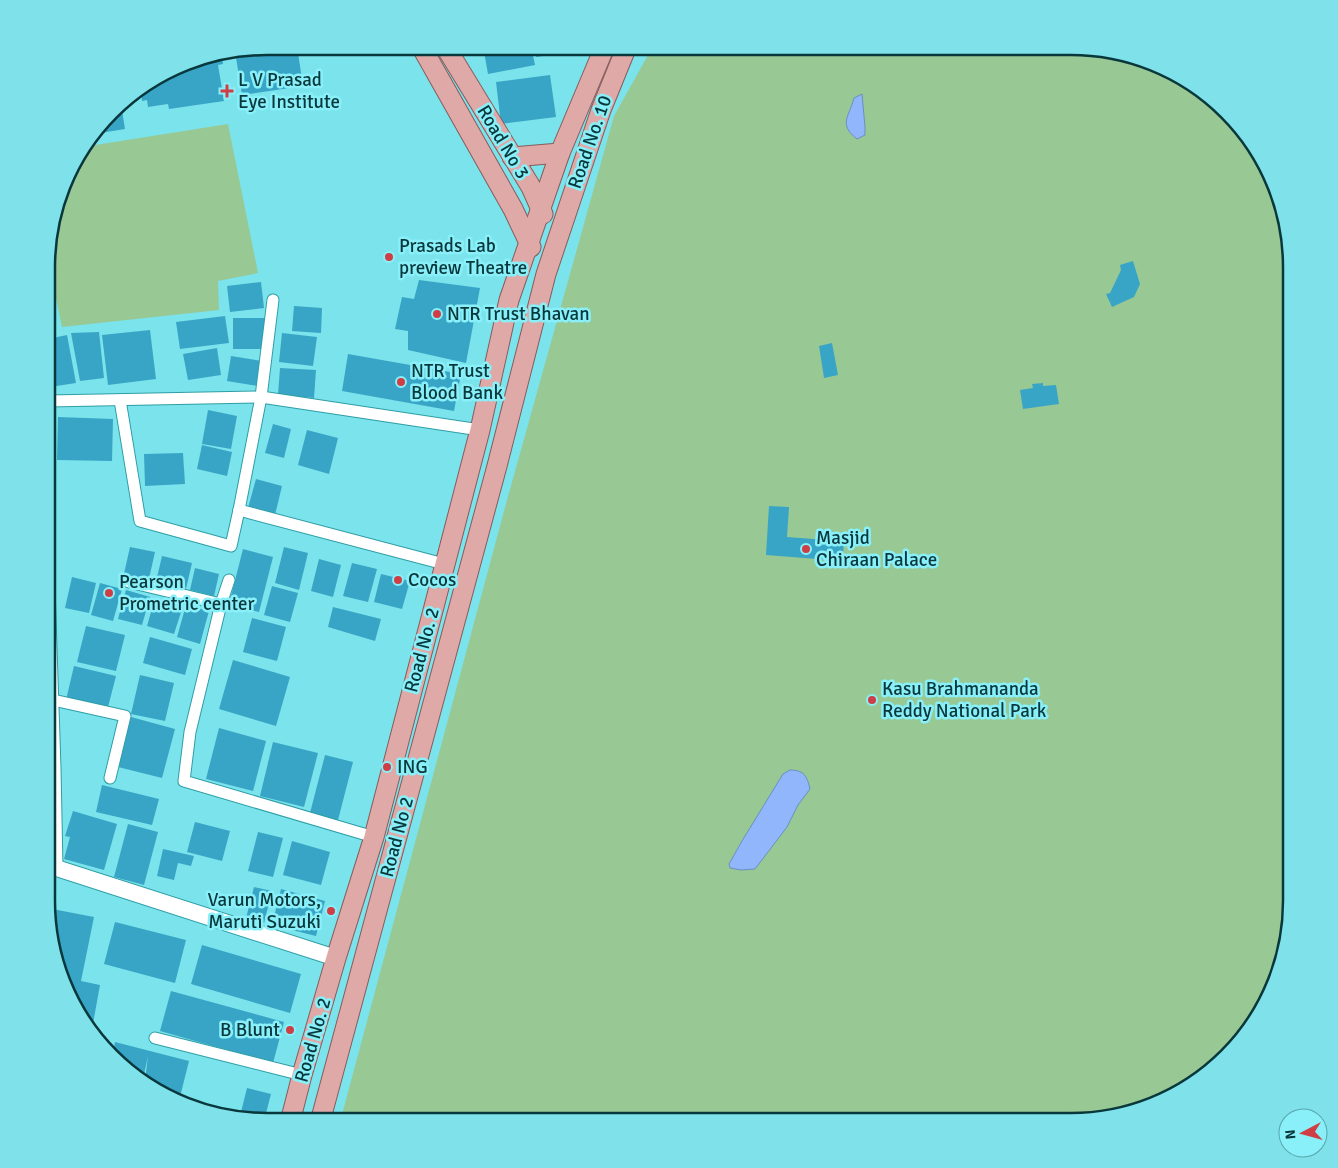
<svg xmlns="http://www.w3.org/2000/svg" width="1338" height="1168" font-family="Signika,sans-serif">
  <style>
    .green { fill: #98c894 }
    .water { fill: #91b6fb; stroke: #6890c2 }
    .building { fill: #39a5c6 }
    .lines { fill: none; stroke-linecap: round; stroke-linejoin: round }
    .minor-casing { stroke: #2e9ea6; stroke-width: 13 }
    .secondary-casing { stroke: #2e9ea6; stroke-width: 18 }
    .primary-casing { stroke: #865c5c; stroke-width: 21 }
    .minor { stroke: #fff; stroke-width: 11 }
    .secondary { stroke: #fff; stroke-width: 16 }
    .primary { stroke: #dfa9a7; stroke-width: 19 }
    .poi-dot { fill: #ce3e44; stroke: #89f0f9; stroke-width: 2 }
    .labels { text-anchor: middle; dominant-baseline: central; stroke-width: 5; stroke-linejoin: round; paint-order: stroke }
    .poi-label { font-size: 19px; fill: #09383c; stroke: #89f0f9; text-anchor: start }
    .street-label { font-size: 19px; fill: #09383c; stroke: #89f0f9 }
    .rim { fill: none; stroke: #09383c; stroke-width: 2.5 }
  </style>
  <rect width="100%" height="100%" fill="#7be3eb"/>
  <g class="green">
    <path d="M 653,46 L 1086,47 L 1169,69 L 1227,111 L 1269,169 L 1291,252 L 1292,901 L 1275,986 L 1227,1057 L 1169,1099 L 1086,1121 L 340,1122 L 507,500 L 614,116 Z"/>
    <path d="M 228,124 L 258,273 L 218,281 L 219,310 L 62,327 L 48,260 L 48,238 L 76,157 L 83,147 Z"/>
  </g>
  <g class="water">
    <path d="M 862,94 L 865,127 L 865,135 L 857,139 C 838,124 849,117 854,98 Z"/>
    <path d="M 790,770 C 804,770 807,776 810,789 L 798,805 L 787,827 L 755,869 L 741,870 L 730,868 L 729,864 L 742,841 L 783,774 Z"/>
  </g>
  <g class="building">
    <path d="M 267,46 L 297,46 L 303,86 L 242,95 L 235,51 Z"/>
    <path d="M 483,46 L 531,46 L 535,65 L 488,74 Z"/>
    <path d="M 535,46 L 574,46 L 575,52 L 536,57 Z"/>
    <path d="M 222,54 L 223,64 L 218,65 L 224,101 L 169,109 L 168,104 L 148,107 L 147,100 L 142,101 L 141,90 L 196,58 Z"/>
    <path d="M 550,75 L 556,117 L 501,124 L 496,82 Z"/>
    <path d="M 119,104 L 121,104 L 125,129 L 94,134 Z"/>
    <path d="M 1133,261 L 1140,284 L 1134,297 L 1112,307 L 1106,294 L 1110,293 L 1121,270 L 1120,265 Z"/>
    <path d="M 419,280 L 480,288 L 466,363 L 408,350 L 408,331 L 395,329 L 402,297 L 414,299 Z"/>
    <path d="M 261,282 L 264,308 L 230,312 L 227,286 Z"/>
    <path d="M 294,306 L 322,308 L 321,333 L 292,331 Z"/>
    <path d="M 225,316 L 229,343 L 180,349 L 176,322 Z"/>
    <rect x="233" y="318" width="32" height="31"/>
    <path d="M 150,330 L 156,379 L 108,385 L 102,335 Z"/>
    <path d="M 99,332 L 104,378 L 80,381 L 71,333 Z"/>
    <path d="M 282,333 L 317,337 L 313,366 L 279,362 Z"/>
    <path d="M 67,335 L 76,383 L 50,387 L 48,376 L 48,339 Z"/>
    <path d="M 832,343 L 838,375 L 824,378 L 819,346 Z"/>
    <path d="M 217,348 L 221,375 L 188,380 L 183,354 Z"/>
    <path d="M 348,354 L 461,374 L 454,411 L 342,391 Z"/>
    <path d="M 231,356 L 262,361 L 258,386 L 227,381 Z"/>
    <path d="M 280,368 L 316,370 L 314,398 L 278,395 Z"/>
    <path d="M 1043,383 L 1043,386 L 1056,385 L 1059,404 L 1023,409 L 1020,390 L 1033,388 L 1032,384 Z"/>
    <path d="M 208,410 L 237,416 L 231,449 L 202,444 Z"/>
    <path d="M 58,417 L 113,419 L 112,461 L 57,460 Z"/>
    <path d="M 273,424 L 291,429 L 284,458 L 265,453 Z"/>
    <path d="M 307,430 L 338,438 L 329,474 L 298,465 Z"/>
    <path d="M 202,445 L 232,452 L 227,476 L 197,469 Z"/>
    <path d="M 183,453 L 185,484 L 145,486 L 144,454 Z"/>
    <path d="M 256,479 L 282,486 L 275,515 L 248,508 Z"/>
    <path d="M 769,506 L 789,507 L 787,537 L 827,540 L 827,535 L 844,536 L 843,561 L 766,555 Z"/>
    <path d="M 130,547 L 155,552 L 148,583 L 123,578 Z"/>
    <path d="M 284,547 L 308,553 L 299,590 L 275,583 Z"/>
    <path d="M 243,549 L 273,557 L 259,612 L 229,604 Z"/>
    <path d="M 162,556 L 192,563 L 185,593 L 155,586 Z"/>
    <path d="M 319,559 L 341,565 L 333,597 L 311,591 Z"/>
    <path d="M 352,563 L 377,569 L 368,602 L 343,596 Z"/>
    <path d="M 195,568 L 219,574 L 214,596 L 190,590 Z"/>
    <path d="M 381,574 L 410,581 L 402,609 L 374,602 Z"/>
    <path d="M 72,577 L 96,583 L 89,613 L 65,608 Z"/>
    <path d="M 100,583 L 122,589 L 113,621 L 91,615 Z"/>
    <path d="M 272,586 L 298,593 L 290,622 L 264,615 Z"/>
    <path d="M 126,590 L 150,597 L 142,625 L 118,619 Z"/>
    <path d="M 155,598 L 183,606 L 174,634 L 147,626 Z"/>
    <path d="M 186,605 L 209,611 L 200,644 L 177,637 Z"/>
    <path d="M 333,607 L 381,619 L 375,641 L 328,627 Z"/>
    <path d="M 252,618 L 286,627 L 277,661 L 243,652 Z"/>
    <path d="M 86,626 L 125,635 L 116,671 L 77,662 Z"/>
    <path d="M 150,637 L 192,649 L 185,675 L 143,663 Z"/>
    <path d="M 233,660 L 290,677 L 276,726 L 219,709 Z"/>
    <path d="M 74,666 L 116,676 L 107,711 L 66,700 Z"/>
    <path d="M 140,675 L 174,683 L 165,721 L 131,714 Z"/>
    <path d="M 131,717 L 175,729 L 162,778 L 118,767 Z"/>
    <path d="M 219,728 L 266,741 L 253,791 L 206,779 Z"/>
    <path d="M 273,742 L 318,753 L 304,807 L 260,796 Z"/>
    <path d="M 325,755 L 353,762 L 338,820 L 310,813 Z"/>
    <path d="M 102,785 L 159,799 L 152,825 L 96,812 Z"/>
    <path d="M 73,811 L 117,824 L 104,870 L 64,859 L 70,837 L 65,836 Z"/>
    <path d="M 195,822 L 230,831 L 222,861 L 187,852 Z"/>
    <path d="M 128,824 L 158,832 L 144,885 L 114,877 Z"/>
    <path d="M 258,832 L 283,838 L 273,877 L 248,871 Z"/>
    <path d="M 292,841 L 330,852 L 321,885 L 283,875 Z"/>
    <path d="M 163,849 L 194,856 L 191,866 L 178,863 L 174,880 L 157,876 Z"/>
    <path d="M 254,887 L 272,891 L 264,923 L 246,918 Z"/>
    <path d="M 281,889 L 325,901 L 316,936 L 272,925 Z"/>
    <path d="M 47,908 L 94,917 L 81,981 L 100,985 L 92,1029 L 63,986 L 47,916 Z"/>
    <path d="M 115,922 L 186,940 L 175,983 L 104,964 Z"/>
    <path d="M 202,945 L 301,974 L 290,1013 L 191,984 Z"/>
    <path d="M 171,991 L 284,1022 L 273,1063 L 160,1031 Z"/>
    <path d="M 115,1042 L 189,1061 L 179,1101 L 175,1100 L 145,1080 L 148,1056 L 143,1079 L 112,1058 Z"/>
    <path d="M 247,1088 L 271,1094 L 264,1121 L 240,1116 Z"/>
  </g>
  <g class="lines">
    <g class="minor-casing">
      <g id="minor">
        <path d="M 120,400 L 140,521 L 231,546 L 239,510 L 261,397 L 273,300"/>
        <path d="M 48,401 L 261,397 L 480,430"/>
        <path d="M 239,510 L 444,564"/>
        <path d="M 48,557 L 55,768 L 57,868"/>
        <path d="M 229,580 L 221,604 L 190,732 L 184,781 L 374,837"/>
        <path d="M 129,582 L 221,604"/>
        <path d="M 53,700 L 125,716 L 110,778"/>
        <path d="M 155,1038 L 302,1075"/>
      </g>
    </g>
    <g class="secondary-casing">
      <path id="secondary" d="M 47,865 L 336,958"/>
    </g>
    <g class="primary-casing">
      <g id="primary">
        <path d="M 421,46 L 513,209 L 531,247"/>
        <path d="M 445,46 L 531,187 L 543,214"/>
        <path d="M 512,157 L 560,153"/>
        <path d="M 290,1122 L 302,1075 L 336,958 L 374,837 L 480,430 L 509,300 L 560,153 L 605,46"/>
        <path d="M 320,1122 L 497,466 L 546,274 L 601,110 L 627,46"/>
      </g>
    </g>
    <use href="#minor" class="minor"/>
    <use href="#secondary" class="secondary"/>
    <use href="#primary" class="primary"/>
  </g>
  <g class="poi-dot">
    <path d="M224.5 83.5h5v5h5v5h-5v5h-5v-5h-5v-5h5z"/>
    <circle cx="389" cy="257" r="5"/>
    <circle cx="437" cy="314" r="5"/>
    <circle cx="401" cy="382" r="5"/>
    <circle cx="806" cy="549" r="5"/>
    <circle cx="398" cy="580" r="5"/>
    <circle cx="109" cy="593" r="5"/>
    <circle cx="872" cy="700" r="5"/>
    <circle cx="387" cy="767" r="5"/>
    <circle cx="331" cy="911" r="5"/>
    <circle cx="290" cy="1030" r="5"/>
  </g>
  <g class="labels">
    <g class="poi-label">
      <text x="238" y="80">L V Prasad<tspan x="238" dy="22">Eye Institute</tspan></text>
      <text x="399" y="246">Prasads Lab<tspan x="399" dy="22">preview Theatre</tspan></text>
      <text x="447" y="314">NTR Trust Bhavan</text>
      <text x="411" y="371">NTR Trust<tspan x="411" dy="22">Blood Bank</tspan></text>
      <text x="816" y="538">Masjid<tspan x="816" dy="22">Chiraan Palace</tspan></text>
      <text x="408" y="580">Cocos</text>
      <text x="119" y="582">Pearson<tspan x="119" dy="22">Prometric center</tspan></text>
      <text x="882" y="689">Kasu Brahmananda<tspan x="882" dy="22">Reddy National Park</tspan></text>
      <text x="397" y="767">ING</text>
      <text x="321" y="900" text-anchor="end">Varun Motors,<tspan x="321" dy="22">Maruti Suzuki</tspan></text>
      <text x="280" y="1030" text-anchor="end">B Blunt</text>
    </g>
    <g class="street-label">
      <text transform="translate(503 142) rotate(59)">Road No 3</text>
      <text transform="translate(590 142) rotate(-71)">Road No. 10</text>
      <text transform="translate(422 650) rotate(-75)">Road No. 2</text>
      <text transform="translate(397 837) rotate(-75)">Road No 2</text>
      <text transform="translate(313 1040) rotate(-74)">Road No. 2</text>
    </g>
  </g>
  <path d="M0 0H1338V1168H0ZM267 55H1071A212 212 0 0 1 1283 267V901A212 212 0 0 1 1071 1113H267A212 212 0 0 1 55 901V267A212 212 0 0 1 267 55Z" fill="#7fe1ea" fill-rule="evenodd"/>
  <path class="rim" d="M267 55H1071A212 212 0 0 1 1283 267V901A212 212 0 0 1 1071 1113H267A212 212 0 0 1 55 901V267A212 212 0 0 1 267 55Z"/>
  <g transform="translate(1303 1133) rotate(264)"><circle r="24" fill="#89f0f9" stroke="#56a6ad"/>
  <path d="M0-4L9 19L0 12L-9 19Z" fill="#ce3e44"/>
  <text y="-8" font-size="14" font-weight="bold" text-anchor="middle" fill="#09383c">N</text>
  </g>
</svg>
